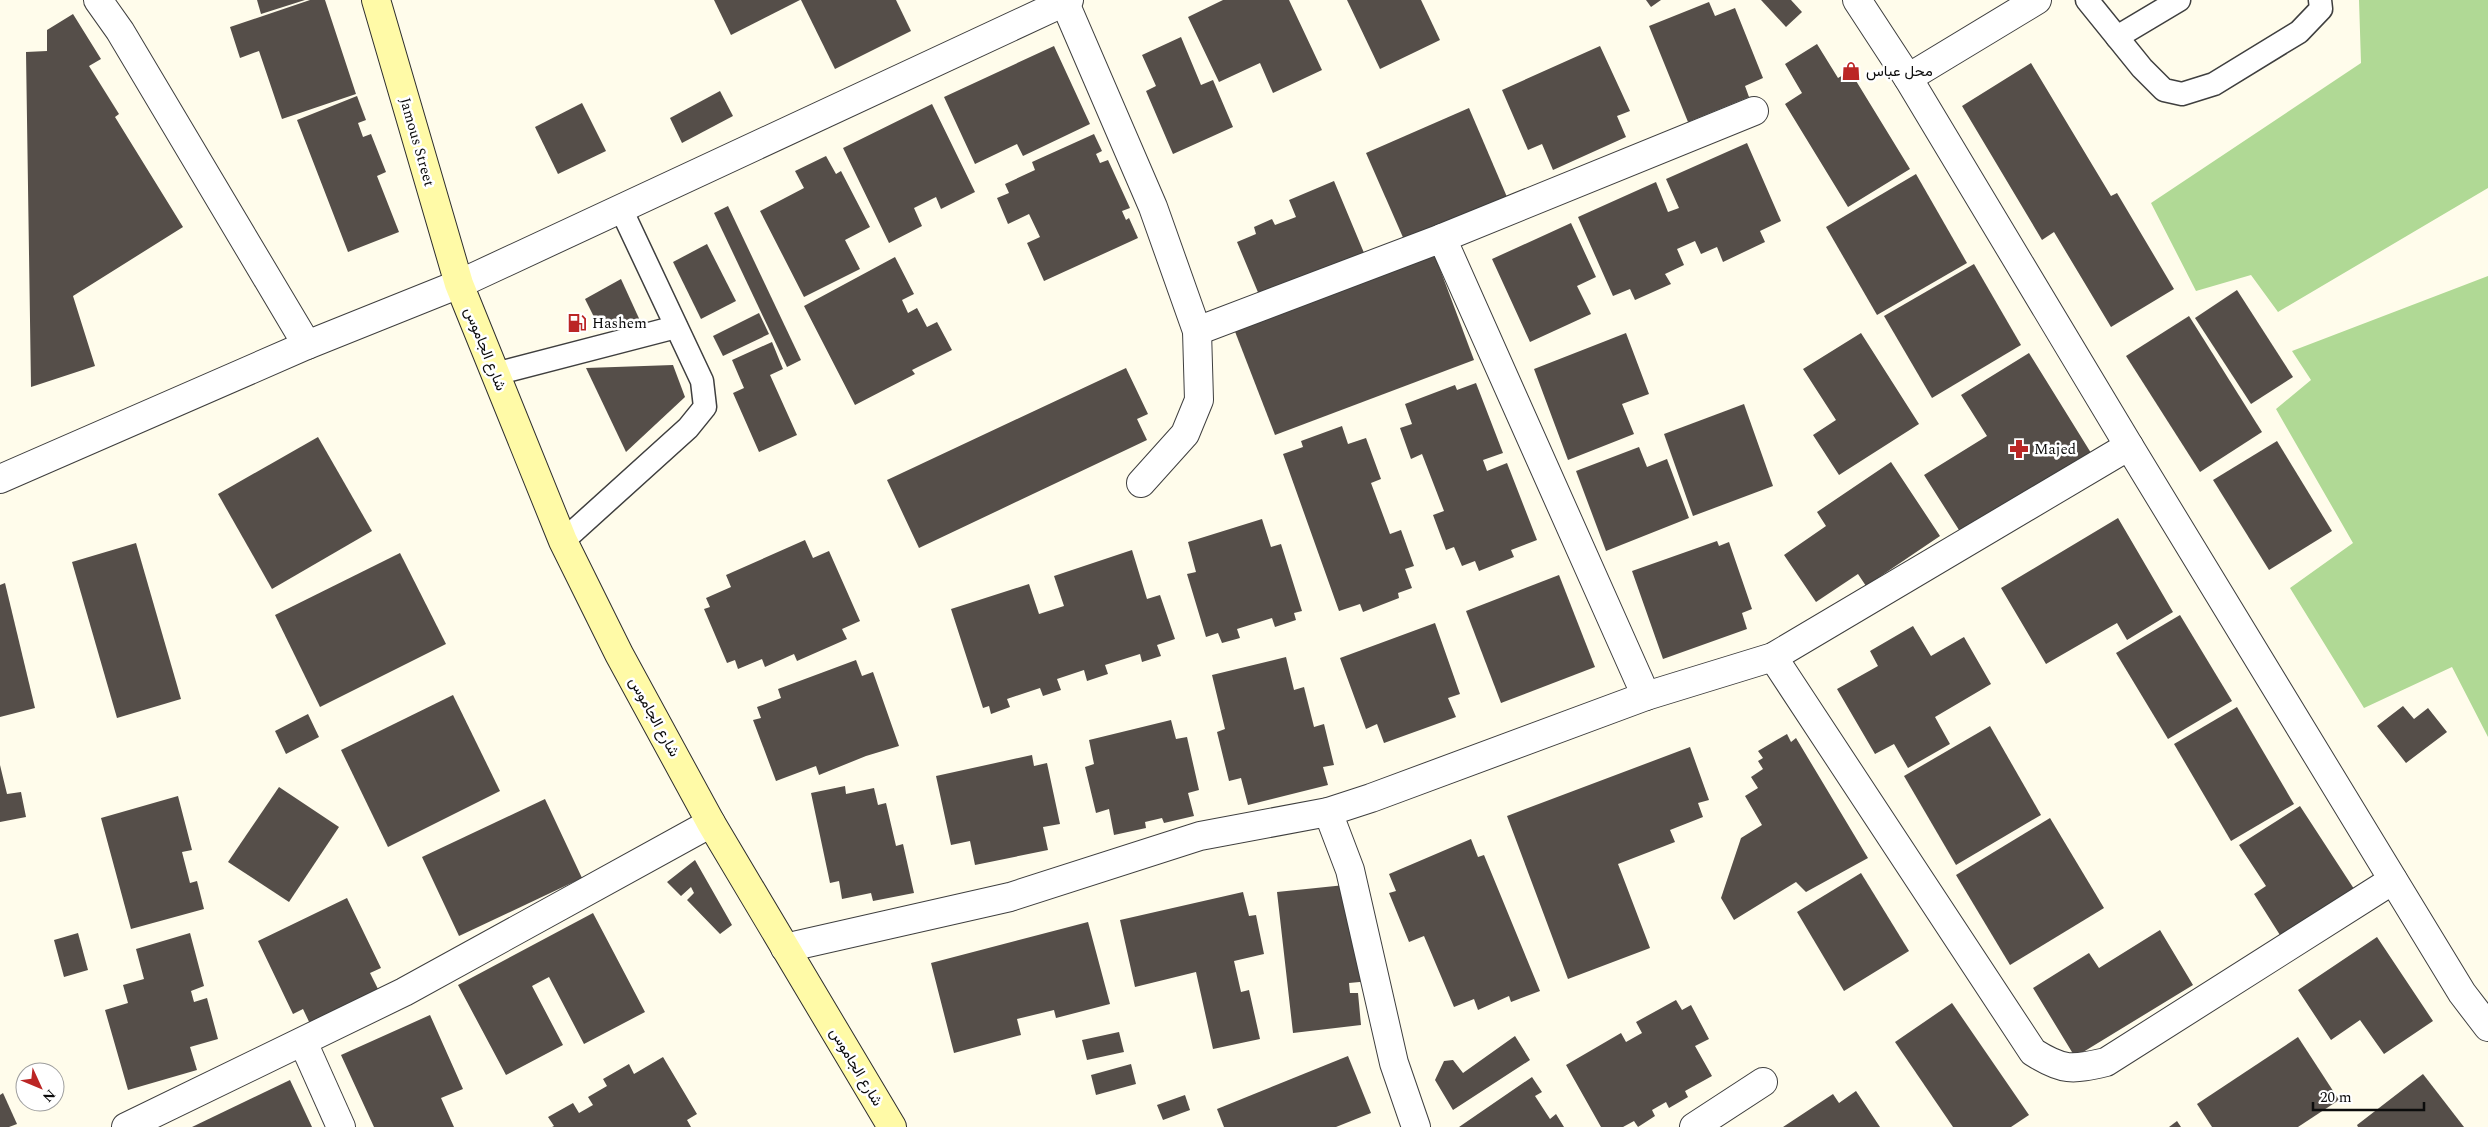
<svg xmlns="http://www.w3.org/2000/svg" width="2488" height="1127" font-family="Spectral,Vazirmatn,serif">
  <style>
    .forest { fill: #b0d995 }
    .building { fill: #554e49 }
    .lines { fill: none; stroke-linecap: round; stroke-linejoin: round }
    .lane-casing { stroke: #3f3f3f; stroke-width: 25 }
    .street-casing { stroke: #3f3f3f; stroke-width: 30 }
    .secondary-casing { stroke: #2e2e2e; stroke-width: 30 }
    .lane { stroke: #fff; stroke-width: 22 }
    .street { stroke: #fff; stroke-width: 28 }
    .secondary { stroke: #fffaa7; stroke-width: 28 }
    .labels { text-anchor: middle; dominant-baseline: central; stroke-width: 5; stroke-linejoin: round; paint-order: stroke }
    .poi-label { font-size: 15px; fill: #0c0c0c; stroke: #fff; text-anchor: start }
    .street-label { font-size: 15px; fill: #0c0c0c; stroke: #fff }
  </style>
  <rect width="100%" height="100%" fill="#fffceb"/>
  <g class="forest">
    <path d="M 2359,0 L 2488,0 L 2488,188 L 2278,312 L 2251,275 L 2196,291 L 2151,203 L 2361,63 Z"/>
    <path d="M 2488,276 L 2488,737 L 2452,667 L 2364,708 L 2290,588 L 2353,543 L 2276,409 L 2311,380 L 2292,351 Z"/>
  </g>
  <g class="building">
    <path d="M 257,0 L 305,0 L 261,14 Z"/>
    <path d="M 310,0 L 325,0 L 356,94 L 282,119 L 259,51 L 240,58 L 230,27 Z"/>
    <path d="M 714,0 L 800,0 L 731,35 Z"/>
    <path d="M 801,0 L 896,0 L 911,31 L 835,69 Z"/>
    <path d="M 1223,0 L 1289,0 L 1322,70 L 1273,93 L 1260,63 L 1219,82 L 1188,17 Z"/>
    <path d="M 1347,0 L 1421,0 L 1440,40 L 1380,69 Z"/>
    <path d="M 1646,0 L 1661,0 L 1651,7 Z"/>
    <path d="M 1761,0 L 1791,0 L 1802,12 L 1786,27 Z"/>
    <path d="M 1709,2 L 1715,16 L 1735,8 L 1763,78 L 1745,86 L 1749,97 L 1688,122 L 1649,26 Z"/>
    <path d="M 73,14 L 101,59 L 89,66 L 119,114 L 115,117 L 183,227 L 73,296 L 95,366 L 31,387 L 26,52 L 47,51 L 47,30 Z"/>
    <path d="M 1181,37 L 1201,85 L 1213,80 L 1233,127 L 1173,154 L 1146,91 L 1156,86 L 1142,55 Z"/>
    <path d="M 1817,44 L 1838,78 L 1850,71 L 1910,169 L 1848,207 L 1785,104 L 1802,93 L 1785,64 Z"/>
    <path d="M 1054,46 L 1090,124 L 1023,156 L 1017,144 L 975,164 L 944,97 Z"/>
    <path d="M 1600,46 L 1630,111 L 1617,116 L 1626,137 L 1553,170 L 1542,144 L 1528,150 L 1502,90 Z"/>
    <path d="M 2031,63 L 2111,196 L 2117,193 L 2174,289 L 2111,327 L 2054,232 L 2042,240 L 1962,106 Z"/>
    <path d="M 720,91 L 733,116 L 682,143 L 670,118 Z"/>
    <path d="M 357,96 L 366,120 L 358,123 L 363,137 L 371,134 L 386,172 L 377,176 L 399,232 L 348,252 L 297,120 Z"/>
    <path d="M 582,103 L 606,151 L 558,174 L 535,127 Z"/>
    <path d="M 932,104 L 975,192 L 941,209 L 936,197 L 914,208 L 922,226 L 889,243 L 843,148 Z"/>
    <path d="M 1469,108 L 1507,197 L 1405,242 L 1366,153 Z"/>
    <path d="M 1094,134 L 1102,151 L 1096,154 L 1100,163 L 1108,160 L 1130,208 L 1122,211 L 1126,220 L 1129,218 L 1138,238 L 1044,281 L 1027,243 L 1040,237 L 1029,214 L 1008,224 L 997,198 L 1009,193 L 1005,184 L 1035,170 L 1032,162 Z"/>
    <path d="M 1747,143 L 1781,221 L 1760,231 L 1765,242 L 1723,262 L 1717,247 L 1701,254 L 1695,241 L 1677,249 L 1684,265 L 1665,274 L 1671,284 L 1635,300 L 1630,289 L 1613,296 L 1578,217 L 1656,182 L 1668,212 L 1679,208 L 1666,179 Z"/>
    <path d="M 826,156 L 836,174 L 841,171 L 870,227 L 845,240 L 860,269 L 804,297 L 760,211 L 804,188 L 795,171 Z"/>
    <path d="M 1916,174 L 1967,263 L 1877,315 L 1826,227 Z"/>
    <path d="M 1334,181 L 1367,260 L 1338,273 L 1335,264 L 1286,285 L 1262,302 L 1237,242 L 1256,234 L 1254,227 L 1272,219 L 1275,225 L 1296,217 L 1289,200 Z"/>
    <path d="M 728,206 L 801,360 L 787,367 L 714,213 Z"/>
    <path d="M 1571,223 L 1596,277 L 1577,286 L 1591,314 L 1530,342 L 1492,259 Z"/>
    <path d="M 707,244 L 736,301 L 701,319 L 673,262 Z"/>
    <path d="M 1434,253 L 1474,360 L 1275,435 L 1234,329 Z"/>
    <path d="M 895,257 L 914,294 L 902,300 L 908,313 L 917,308 L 927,327 L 937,322 L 952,350 L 912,370 L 915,374 L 855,405 L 804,306 Z"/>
    <path d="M 1974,264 L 2021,345 L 1932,398 L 1884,316 Z"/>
    <path d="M 621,279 L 642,325 L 597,323 L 585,299 Z"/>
    <path d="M 2237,290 L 2293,377 L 2251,404 L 2195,318 Z"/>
    <path d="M 759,313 L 769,334 L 723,356 L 713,336 Z"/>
    <path d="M 2189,316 L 2262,432 L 2200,472 L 2126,356 Z"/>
    <path d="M 1626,333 L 1649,394 L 1622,404 L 1634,434 L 1568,460 L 1534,369 Z"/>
    <path d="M 1861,333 L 1919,424 L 1839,475 L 1813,435 L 1836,420 L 1803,369 Z"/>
    <path d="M 772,342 L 783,369 L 770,375 L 797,435 L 759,452 L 733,393 L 744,388 L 732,360 Z"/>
    <path d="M 2029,353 L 2096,461 L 1966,541 L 1924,475 L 1987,436 L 1961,395 Z"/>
    <path d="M 673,365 L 685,397 L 626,452 L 586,368 Z"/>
    <path d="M 1126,368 L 1148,414 L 1137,419 L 1147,440 L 919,548 L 887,480 Z"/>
    <path d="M 1476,383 L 1503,453 L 1483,460 L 1487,471 L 1507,463 L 1537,540 L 1511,550 L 1514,557 L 1479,571 L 1475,561 L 1462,566 L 1454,547 L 1446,550 L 1433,515 L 1444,511 L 1422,454 L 1411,459 L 1400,428 L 1412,424 L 1405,404 L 1455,385 L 1457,390 Z"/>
    <path d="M 1744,404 L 1773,486 L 1693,516 L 1664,434 Z"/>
    <path d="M 1342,426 L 1348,444 L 1366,438 L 1381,479 L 1371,483 L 1390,534 L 1401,530 L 1414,566 L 1405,569 L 1412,588 L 1398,593 L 1399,598 L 1363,612 L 1360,604 L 1339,611 L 1283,454 L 1303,447 L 1301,441 Z"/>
    <path d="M 318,437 L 372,531 L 272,589 L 218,494 Z"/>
    <path d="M 2277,441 L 2332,531 L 2269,570 L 2213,480 Z"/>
    <path d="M 1639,447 L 1647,467 L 1667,459 L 1689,518 L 1606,551 L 1576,471 Z"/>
    <path d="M 1891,462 L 1940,536 L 1866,586 L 1858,574 L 1816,602 L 1784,555 L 1826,526 L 1817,512 Z"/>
    <path d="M 2118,518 L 2173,612 L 2127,640 L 2117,623 L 2046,664 L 2001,588 Z"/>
    <path d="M 1262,519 L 1271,547 L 1281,544 L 1302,611 L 1294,613 L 1296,620 L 1275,627 L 1272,618 L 1237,629 L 1240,638 L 1222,643 L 1218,633 L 1206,637 L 1187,574 L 1196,572 L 1188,542 Z"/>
    <path d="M 805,540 L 813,558 L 829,551 L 860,621 L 842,629 L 847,639 L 797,661 L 794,654 L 765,667 L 762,659 L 738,669 L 735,660 L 727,663 L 704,609 L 710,607 L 706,598 L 731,587 L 726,575 Z"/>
    <path d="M 1717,541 L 1719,546 L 1729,542 L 1752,609 L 1742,613 L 1747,629 L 1663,659 L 1632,571 Z"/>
    <path d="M 136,543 L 181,699 L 117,718 L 72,562 Z"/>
    <path d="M 1132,550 L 1147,599 L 1160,595 L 1175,639 L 1157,645 L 1161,656 L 1142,662 L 1140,654 L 1105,665 L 1108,674 L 1087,681 L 1084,670 L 1057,679 L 1061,690 L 1043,696 L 1040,688 L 1007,699 L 1010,707 L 991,714 L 989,706 L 983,708 L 951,609 L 1029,584 L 1039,614 L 1064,606 L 1054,576 Z"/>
    <path d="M 400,553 L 446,644 L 320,707 L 275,615 Z"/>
    <path d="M 1559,575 L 1595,667 L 1501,703 L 1466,611 Z"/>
    <path d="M 5,583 L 35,708 L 0,717 L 0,585 Z"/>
    <path d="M 2180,615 L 2232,701 L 2168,739 L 2116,653 Z"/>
    <path d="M 1435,623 L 1460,694 L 1448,698 L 1456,717 L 1384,743 L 1377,724 L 1366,729 L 1340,658 Z"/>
    <path d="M 1913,626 L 1931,656 L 1964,637 L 1991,684 L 1935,717 L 1950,744 L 1908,768 L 1894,744 L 1875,754 L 1837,689 L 1878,666 L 1870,651 Z"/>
    <path d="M 1286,657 L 1294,690 L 1304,687 L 1314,727 L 1324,724 L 1334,765 L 1323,767 L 1328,785 L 1248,805 L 1241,778 L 1229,781 L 1217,732 L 1225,729 L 1212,675 Z"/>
    <path d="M 856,660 L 862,676 L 873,672 L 899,746 L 866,756 L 819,775 L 816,766 L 776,781 L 753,720 L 761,718 L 757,707 L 781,698 L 778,689 Z"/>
    <path d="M 453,695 L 500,791 L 388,847 L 341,750 Z"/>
    <path d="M 2403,706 L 2414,719 L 2428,708 L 2447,732 L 2406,763 L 2377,726 Z"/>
    <path d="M 2237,707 L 2294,804 L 2231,841 L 2174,744 Z"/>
    <path d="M 308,714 L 319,737 L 286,754 L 275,731 Z"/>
    <path d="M 1171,720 L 1176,739 L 1187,737 L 1199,790 L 1188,793 L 1194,816 L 1164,823 L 1162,818 L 1145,822 L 1146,828 L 1114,835 L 1109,809 L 1096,813 L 1085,767 L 1094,764 L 1089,740 Z"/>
    <path d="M 1990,726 L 2041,815 L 1956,865 L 1904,776 Z"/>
    <path d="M 1787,734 L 1791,742 L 1796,738 L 1868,858 L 1806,892 L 1796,882 L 1734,920 L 1721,898 L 1741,838 L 1762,825 L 1745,796 L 1758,788 L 1751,777 L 1763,769 L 1758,761 L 1763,758 L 1758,751 Z"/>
    <path d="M 1690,747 L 1709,800 L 1698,803 L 1703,817 L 1670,830 L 1675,842 L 1618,864 L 1650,948 L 1568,979 L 1507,816 Z"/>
    <path d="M 1032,755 L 1034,766 L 1047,763 L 1060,824 L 1043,827 L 1048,850 L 975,865 L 970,841 L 951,845 L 936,776 Z"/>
    <path d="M 0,765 L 7,794 L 21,792 L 26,817 L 0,822 Z"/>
    <path d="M 845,786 L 846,794 L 874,788 L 878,805 L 886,803 L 896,846 L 903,844 L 914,893 L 873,901 L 871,893 L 842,899 L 839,881 L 830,883 L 811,793 Z"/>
    <path d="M 279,787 L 339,827 L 289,902 L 228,862 Z"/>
    <path d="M 178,796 L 192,850 L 182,852 L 190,883 L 197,881 L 204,909 L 131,929 L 101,818 Z"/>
    <path d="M 545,799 L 582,878 L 459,936 L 422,857 Z"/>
    <path d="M 2300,806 L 2358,895 L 2285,943 L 2254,894 L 2266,886 L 2239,845 Z"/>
    <path d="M 2050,818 L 2104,908 L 2010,965 L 1956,875 Z"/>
    <path d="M 1471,839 L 1478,857 L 1484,855 L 1540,991 L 1511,1002 L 1509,996 L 1478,1010 L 1474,999 L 1454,1007 L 1424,936 L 1409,942 L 1389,893 L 1396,891 L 1389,874 Z"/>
    <path d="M 695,860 L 732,925 L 720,934 L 687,900 L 694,893 L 691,887 L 681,896 L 667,882 Z"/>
    <path d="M 1861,873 L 1909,951 L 1844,991 L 1797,912 Z"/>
    <path d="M 1345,885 L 1370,981 L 1349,983 L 1350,993 L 1358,993 L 1361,1025 L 1293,1033 L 1277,892 Z"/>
    <path d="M 1243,892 L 1249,916 L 1256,915 L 1264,954 L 1234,961 L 1241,992 L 1249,990 L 1260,1039 L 1213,1049 L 1196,972 L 1135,987 L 1120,920 Z"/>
    <path d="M 347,898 L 381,968 L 370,973 L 381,995 L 312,1028 L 303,1009 L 293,1014 L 258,941 Z"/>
    <path d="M 593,913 L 645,1012 L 584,1044 L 549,977 L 532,986 L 563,1045 L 506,1075 L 458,985 Z"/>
    <path d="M 1088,922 L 1110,1004 L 1056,1018 L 1054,1010 L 1017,1019 L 1021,1035 L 954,1053 L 931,963 Z"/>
    <path d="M 2160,930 L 2193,985 L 2075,1057 L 2033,988 L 2089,953 L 2099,968 Z"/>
    <path d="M 78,933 L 88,970 L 64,977 L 54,940 Z"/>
    <path d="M 190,933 L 204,986 L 191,991 L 194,1002 L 207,998 L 218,1039 L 190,1047 L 197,1070 L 128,1090 L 105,1010 L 128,1003 L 123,985 L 144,979 L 136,949 Z"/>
    <path d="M 2377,937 L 2433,1021 L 2384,1054 L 2360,1020 L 2331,1040 L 2298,990 Z"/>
    <path d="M 1676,1000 L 1682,1010 L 1691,1005 L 1709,1039 L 1695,1046 L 1712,1076 L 1685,1091 L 1688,1097 L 1669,1108 L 1666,1102 L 1652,1110 L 1655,1116 L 1638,1127 L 1634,1121 L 1623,1127 L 1601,1127 L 1566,1065 L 1621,1033 L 1626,1042 L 1642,1033 L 1636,1022 Z"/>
    <path d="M 1952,1003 L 2029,1115 L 2011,1127 L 1953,1127 L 1895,1042 Z"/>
    <path d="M 430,1015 L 463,1089 L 441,1098 L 454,1127 L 374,1127 L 341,1055 Z"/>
    <path d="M 1119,1032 L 1124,1052 L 1087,1060 L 1082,1040 Z"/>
    <path d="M 1515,1036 L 1530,1060 L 1453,1110 L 1435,1080 L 1444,1061 L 1453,1060 L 1463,1073 Z"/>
    <path d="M 2298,1037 L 2339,1100 L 2298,1127 L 2212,1127 L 2197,1104 Z"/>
    <path d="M 1348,1056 L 1371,1113 L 1336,1127 L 1224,1127 L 1217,1109 Z"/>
    <path d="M 663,1057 L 697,1114 L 687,1120 L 691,1127 L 552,1127 L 554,1126 L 548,1117 L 573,1103 L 579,1113 L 593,1105 L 588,1097 L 607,1086 L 603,1079 L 629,1064 L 634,1074 Z"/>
    <path d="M 1131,1064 L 1136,1084 L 1096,1095 L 1091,1075 Z"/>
    <path d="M 2423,1074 L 2464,1127 L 2358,1127 L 2357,1125 Z"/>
    <path d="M 1532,1077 L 1542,1092 L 1535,1096 L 1550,1119 L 1556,1114 L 1564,1127 L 1459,1127 Z"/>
    <path d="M 290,1080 L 312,1127 L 192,1127 Z"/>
    <path d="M 1856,1091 L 1880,1127 L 1783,1127 L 1833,1094 L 1839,1103 Z"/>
    <path d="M 3,1093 L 17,1124 L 9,1127 L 0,1127 L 0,1095 Z"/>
    <path d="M 1185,1095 L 1190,1110 L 1163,1120 L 1157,1105 Z"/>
    <path d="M 2177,1121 L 2181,1127 L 2169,1127 Z"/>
  </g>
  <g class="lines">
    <g class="lane-casing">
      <g id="lane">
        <path d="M 2087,0 L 2142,68 L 2164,90 L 2182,94 L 2214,84 L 2299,32 L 2321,9 L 2320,0"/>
        <path d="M 2117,37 L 2179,0"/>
        <path d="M 495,374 L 676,327"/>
        <path d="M 563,541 L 688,428 L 705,407 L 702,381 L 621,209"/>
      </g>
    </g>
    <g class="street-casing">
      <g id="street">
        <path d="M 98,0 L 120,31 L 307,345"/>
        <path d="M 1857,0 L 1908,78 L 2129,446 L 2462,993 L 2488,1027"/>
        <path d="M 1065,3 L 1153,207 L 1197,331 L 1199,400 L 1185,434 L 1141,483"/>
        <path d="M 1908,78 L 2037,0"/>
        <path d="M 1442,238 L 1754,111"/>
        <path d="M 1197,331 L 1442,238 L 1646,696"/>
        <path d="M 0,479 L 307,345 L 459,284 L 1069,0"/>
        <path d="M 1773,657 L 2033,1052 C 2063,1071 2072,1070 2106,1062 L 2393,880"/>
        <path d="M 1328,812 L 1350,870 L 1394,1063 L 1416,1127"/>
        <path d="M 785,948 L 1010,897 L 1200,836 L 1328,812 L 1371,798 L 1646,696 L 1773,657 L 2129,446"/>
        <path d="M 303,1042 L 341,1127"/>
        <path d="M 126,1127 L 404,992 L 711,823"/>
        <path d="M 1694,1127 L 1763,1082"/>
      </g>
    </g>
    <g class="secondary-casing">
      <path id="secondary" d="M 376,0 L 459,284 L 563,541 L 619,654 L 711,823 L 892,1127"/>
    </g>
    <use href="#lane" class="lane"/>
    <use href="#street" class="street"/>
    <use href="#secondary" class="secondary"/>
  </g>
  <defs>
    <g id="shop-bare" transform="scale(1.5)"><path d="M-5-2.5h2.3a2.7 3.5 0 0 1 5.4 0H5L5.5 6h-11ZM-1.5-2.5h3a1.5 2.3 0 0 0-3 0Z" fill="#bb2625" stroke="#fff" stroke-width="2.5" paint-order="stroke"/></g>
    <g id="fuel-bare" transform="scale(1.5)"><path d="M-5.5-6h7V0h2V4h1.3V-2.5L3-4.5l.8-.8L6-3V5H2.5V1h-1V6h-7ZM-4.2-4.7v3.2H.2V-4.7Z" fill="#bb2625" stroke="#fff" stroke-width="2.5" paint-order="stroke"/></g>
    <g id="pharmacy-bare" transform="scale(1.5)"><path d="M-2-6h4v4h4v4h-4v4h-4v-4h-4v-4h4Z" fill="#bb2625" stroke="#fff" stroke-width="2.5" paint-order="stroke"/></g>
  </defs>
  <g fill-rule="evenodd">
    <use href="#shop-bare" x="1851" y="71"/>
    <use href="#fuel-bare" x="577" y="323"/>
    <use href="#pharmacy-bare" x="2019" y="449"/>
  </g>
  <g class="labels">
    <g class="poi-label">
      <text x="1866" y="71">محل عباس</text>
      <text x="592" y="323">Hashem</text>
      <text x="2034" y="449">Majed</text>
    </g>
    <g class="street-label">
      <text transform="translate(417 142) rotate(74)">Jamous Street</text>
      <text transform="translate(485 349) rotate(68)">شارع الجاموس</text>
      <text transform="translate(654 717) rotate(61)">شارع الجاموس</text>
      <text transform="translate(856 1067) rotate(59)">شارع الجاموس</text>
    </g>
  </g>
  <g transform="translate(40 1087) rotate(134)"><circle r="24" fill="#ffffff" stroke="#9e9e9e"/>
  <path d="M0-4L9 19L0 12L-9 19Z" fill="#bb2625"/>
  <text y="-8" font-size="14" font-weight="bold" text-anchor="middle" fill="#0c0c0c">N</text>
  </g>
  <path d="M2313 1102v8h111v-8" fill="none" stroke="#0c0c0c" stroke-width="2.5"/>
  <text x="2320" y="1102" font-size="15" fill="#0c0c0c" stroke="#ffffff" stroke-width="4" paint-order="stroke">20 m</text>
</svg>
